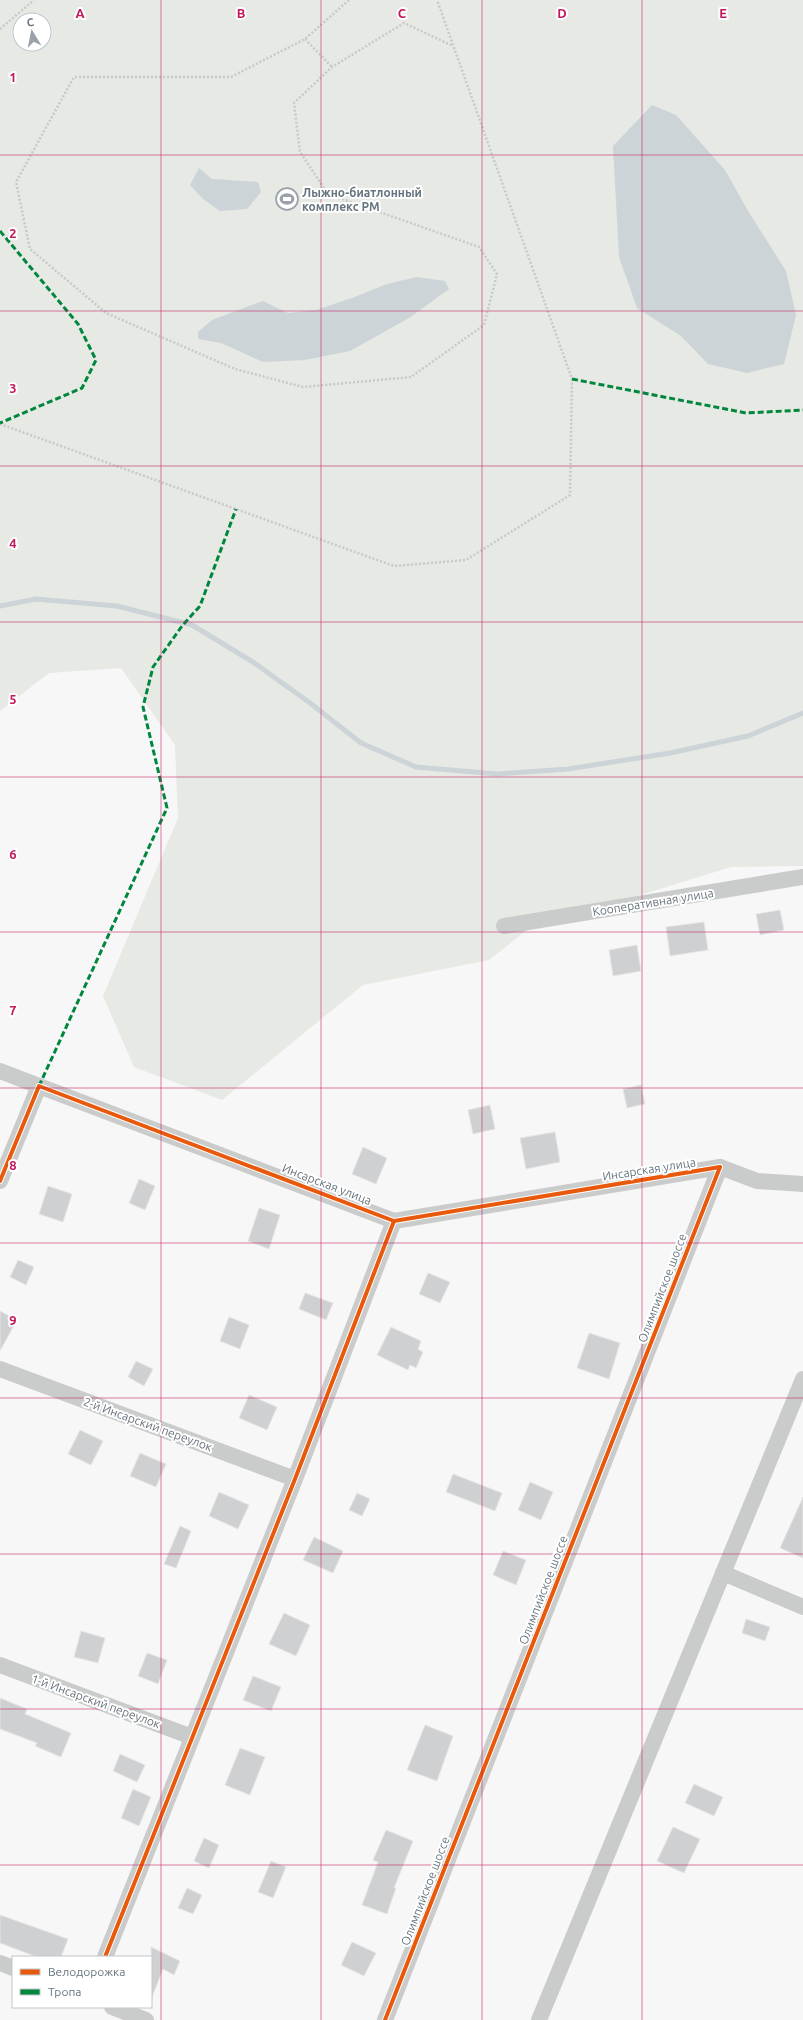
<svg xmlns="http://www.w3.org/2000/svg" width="803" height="2020" font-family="Ubuntu,sans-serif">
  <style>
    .green { fill: #e6e9e4; fill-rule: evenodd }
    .water { fill: #ccd4d7 }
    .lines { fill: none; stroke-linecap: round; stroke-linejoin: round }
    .stream { stroke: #ccd4d7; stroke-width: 5 }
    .building { fill: #cfd0d1; stroke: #e6e6e6 }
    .path { stroke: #c8c9ca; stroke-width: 2.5; stroke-dasharray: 2 2; stroke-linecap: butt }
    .street { stroke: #cacccc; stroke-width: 16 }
    .quiet { stroke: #00873e; stroke-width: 3; stroke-dasharray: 6 3; stroke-linecap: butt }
    .cycleway-casing { stroke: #fff; stroke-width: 6 }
    .cycleway { stroke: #e8590c; stroke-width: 4 }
    .grid { fill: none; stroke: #c2185b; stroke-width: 1; stroke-opacity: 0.55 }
    .labels { text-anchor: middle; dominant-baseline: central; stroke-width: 4; stroke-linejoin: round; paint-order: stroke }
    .poi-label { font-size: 12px; font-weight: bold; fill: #66747e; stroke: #fff; text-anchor: start }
    .street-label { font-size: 12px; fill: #66747e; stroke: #fff }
    .grid-label { font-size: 13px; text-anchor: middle; font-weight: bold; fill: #c2185b; stroke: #fff; stroke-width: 4; stroke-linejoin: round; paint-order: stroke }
  </style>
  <rect width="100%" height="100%" fill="#f7f7f7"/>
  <path class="green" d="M 0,0 L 803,0 L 803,866 L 731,867 L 527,930 L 489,960 L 363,985 L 222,1100 L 134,1067 L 103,996 L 178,818 L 175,745 L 121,668 L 49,673 L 0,711 ZM 20,20 L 44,20 L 44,44 L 20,44 Z"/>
  <g class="water">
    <path d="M 652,105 L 676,115 L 725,170 L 748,211 L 786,271 L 796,315 L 784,364 L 747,373 L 708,364 L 681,336 L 637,308 L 619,257 L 613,146 Z"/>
    <path d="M 199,168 L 212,179 L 258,182 L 261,192 L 247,209 L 220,211 L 203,199 L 190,185 Z"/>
    <path d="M 417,277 L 445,281 L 449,289 L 409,318 L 350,351 L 305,360 L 263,362 L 221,343 L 198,339 L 198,332 L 212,320 L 263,301 L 288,313 L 316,310 L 352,298 L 387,284 Z"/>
  </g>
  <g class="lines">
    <path class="stream" d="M 0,606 L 36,599 L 117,606 L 192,625 L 253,662 L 310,703 L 361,743 L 416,767 L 497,774 L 568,769 L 670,753 L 748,736 L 803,713"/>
  </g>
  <g class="building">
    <path d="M 780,910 L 784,930 L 760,935 L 756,914 Z"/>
    <path d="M 704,922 L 708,950 L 670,956 L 666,927 Z"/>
    <path d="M 637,945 L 641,971 L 613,976 L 609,950 Z"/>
    <path d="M 641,1085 L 645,1104 L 627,1108 L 623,1089 Z"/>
    <path d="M 490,1105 L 495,1129 L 473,1134 L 468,1110 Z"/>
    <path d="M 555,1132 L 560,1162 L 526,1169 L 520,1138 Z"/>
    <path d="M 363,1147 L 387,1158 L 376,1184 L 352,1174 Z"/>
    <path d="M 139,1179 L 155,1186 L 145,1210 L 129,1203 Z"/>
    <path d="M 48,1186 L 72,1194 L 63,1222 L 39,1214 Z"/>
    <path d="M 259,1208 L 280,1215 L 269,1249 L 248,1241 Z"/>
    <path d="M 18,1260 L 34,1267 L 26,1285 L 10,1277 Z"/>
    <path d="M 428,1273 L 450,1282 L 440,1303 L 419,1294 Z"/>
    <path d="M 305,1293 L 333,1303 L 326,1320 L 299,1309 Z"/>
    <path d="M 0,1311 L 17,1320 L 0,1351 Z"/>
    <path d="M 229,1317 L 249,1325 L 240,1349 L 220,1341 Z"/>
    <path d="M 391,1327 L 421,1341 L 418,1349 L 423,1352 L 416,1368 L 410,1365 L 408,1370 L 377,1355 Z"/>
    <path d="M 589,1333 L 620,1343 L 609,1379 L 577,1368 Z"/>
    <path d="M 136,1361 L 153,1369 L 144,1386 L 128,1377 Z"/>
    <path d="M 249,1395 L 277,1407 L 267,1430 L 239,1418 Z"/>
    <path d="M 80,1430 L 103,1441 L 91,1465 L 68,1454 Z"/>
    <path d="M 140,1453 L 166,1464 L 156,1487 L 130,1476 Z"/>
    <path d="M 453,1474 L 502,1493 L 495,1511 L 446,1492 Z"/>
    <path d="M 530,1482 L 553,1492 L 541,1520 L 518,1510 Z"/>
    <path d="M 219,1492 L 249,1505 L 238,1529 L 209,1516 Z"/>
    <path d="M 357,1493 L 370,1499 L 362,1516 L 349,1510 Z"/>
    <path d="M 803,1497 L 803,1558 L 780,1548 Z"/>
    <path d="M 180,1526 L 191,1531 L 176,1568 L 164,1564 Z"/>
    <path d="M 314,1537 L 343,1551 L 333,1573 L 303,1560 Z"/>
    <path d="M 503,1551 L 526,1560 L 516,1585 L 493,1575 Z"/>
    <path d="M 284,1613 L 310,1625 L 296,1656 L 269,1644 Z"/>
    <path d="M 746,1619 L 770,1627 L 765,1641 L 742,1633 Z"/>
    <path d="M 81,1631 L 105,1638 L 98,1663 L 74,1657 Z"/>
    <path d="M 147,1653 L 167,1660 L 158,1684 L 138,1676 Z"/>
    <path d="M 253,1676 L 281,1687 L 271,1711 L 243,1700 Z"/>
    <path d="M 0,1698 L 27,1709 L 25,1714 L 71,1733 L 61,1757 L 35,1746 L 37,1743 L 0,1729 Z"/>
    <path d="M 425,1725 L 453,1736 L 437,1781 L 407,1770 Z"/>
    <path d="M 240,1748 L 265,1757 L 250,1795 L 225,1785 Z"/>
    <path d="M 120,1754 L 145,1765 L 137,1782 L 113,1771 Z"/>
    <path d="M 694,1784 L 723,1797 L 714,1816 L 685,1803 Z"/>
    <path d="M 133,1789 L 151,1797 L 139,1826 L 121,1818 Z"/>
    <path d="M 673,1827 L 700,1839 L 684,1873 L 657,1861 Z"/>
    <path d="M 386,1830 L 413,1841 L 394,1888 L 396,1888 L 387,1914 L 362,1905 L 378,1862 L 373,1860 Z"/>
    <path d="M 204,1838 L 219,1845 L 209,1868 L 194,1861 Z"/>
    <path d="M 271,1861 L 286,1867 L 273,1898 L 258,1892 Z"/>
    <path d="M 187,1888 L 202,1895 L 193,1914 L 178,1908 Z"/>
    <path d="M 0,1915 L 68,1939 L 61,1957 L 37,1957 L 0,1943 Z"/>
    <path d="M 352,1942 L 376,1953 L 364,1976 L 341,1965 Z"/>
    <path d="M 151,1947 L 180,1961 L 174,1975 L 163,1969 L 152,1997 Z"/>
  </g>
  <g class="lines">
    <g class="path">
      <path d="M 349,0 L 305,39 L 231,77 L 74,77 L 16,182 L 30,249 L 106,313 L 235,369 L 303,387 L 411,377 L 484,325 L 497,274 L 479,247 L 328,194 L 300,152 L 294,103 L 332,67 L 404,23 L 453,46"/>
      <path d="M 0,29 L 34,0"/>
      <path d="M 305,39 L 332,67"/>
      <path d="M 0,424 L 394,566 L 466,560 L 570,495 L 572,379 L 437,0"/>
    </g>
    <g class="street">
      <path d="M 504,926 L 803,877"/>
      <path d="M 0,1071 L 39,1086"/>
      <path d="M 720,1167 L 757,1181 L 803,1184"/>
      <path d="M 0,1181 L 39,1086 L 394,1221 L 720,1167"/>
      <path d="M 0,1369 L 295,1479"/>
      <path d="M 723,1573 L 803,1607"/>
      <path d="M 0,1665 L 192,1737"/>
      <path d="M 105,1957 L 295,1479 L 394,1221"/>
      <path d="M 0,1963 L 13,1968"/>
      <path d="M 112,2007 L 146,2020"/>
      <path d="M 385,2020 L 720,1167"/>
      <path d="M 539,2020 L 803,1379"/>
    </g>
    <g class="quiet">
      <path d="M 0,231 L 78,324 L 96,360 L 82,388 L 0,423"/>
      <path d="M 572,379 L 746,413 L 803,410"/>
      <path d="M 39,1086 L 167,808 L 143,707 L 153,667 L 182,626 L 200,606 L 236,509"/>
    </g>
    <g class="cycleway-casing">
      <g id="cycleway">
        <path d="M 0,1181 L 39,1086 L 394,1221 L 720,1167"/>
        <path d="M 105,1957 L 295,1479 L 394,1221"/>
        <path d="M 385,2020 L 720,1167"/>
      </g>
    </g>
    <use href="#cycleway" class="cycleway"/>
  </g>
  <path class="grid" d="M 161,0 L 161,2020M 321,0 L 321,2020M 482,0 L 482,2020M 642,0 L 642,2020M 0,155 L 803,155M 0,311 L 803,311M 0,466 L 803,466M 0,622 L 803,622M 0,777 L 803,777M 0,932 L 803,932M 0,1088 L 803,1088M 0,1243 L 803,1243M 0,1398 L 803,1398M 0,1554 L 803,1554M 0,1709 L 803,1709M 0,1865 L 803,1865"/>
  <defs>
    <g id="stadium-ring" transform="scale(1.15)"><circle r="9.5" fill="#fff" stroke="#99a2a8" stroke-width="1.5"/><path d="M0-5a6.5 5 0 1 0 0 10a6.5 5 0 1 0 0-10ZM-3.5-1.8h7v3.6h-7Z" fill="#99a2a8"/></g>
  </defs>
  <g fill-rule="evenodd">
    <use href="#stadium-ring" x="287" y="199"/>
  </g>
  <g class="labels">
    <g class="poi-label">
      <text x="302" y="192">Лыжно-биатлонный<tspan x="302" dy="14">комплекс РМ</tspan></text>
    </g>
    <g class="street-label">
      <text transform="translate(653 902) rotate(-9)">Кооперативная улица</text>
      <text transform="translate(649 1169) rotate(-9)">Инсарская улица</text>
      <text transform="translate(327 1184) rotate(21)">Инсарская улица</text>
      <text transform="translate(662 1288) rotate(-69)">Олимпийское шоссе</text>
      <text transform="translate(148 1424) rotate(20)">2-й Инсарский переулок</text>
      <text transform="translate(543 1590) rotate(-69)">Олимпийское шоссе</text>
      <text transform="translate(96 1701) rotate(20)">1-й Инсарский переулок</text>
      <text transform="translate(425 1891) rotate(-69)">Олимпийское шоссе</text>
    </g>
  </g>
  <g class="grid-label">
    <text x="80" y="18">A</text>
    <text x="241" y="18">B</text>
    <text x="402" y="18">C</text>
    <text x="562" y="18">D</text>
    <text x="723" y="18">E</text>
    <text x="13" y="82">1</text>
    <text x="13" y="238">2</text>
    <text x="13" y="393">3</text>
    <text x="13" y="548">4</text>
    <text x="13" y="704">5</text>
    <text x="13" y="859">6</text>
    <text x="13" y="1015">7</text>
    <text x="13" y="1170">8</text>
    <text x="13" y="1325">9</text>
  </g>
  <rect x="12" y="1956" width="140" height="52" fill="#ffffff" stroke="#c2c7cb"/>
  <rect x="20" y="1969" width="20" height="6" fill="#e8590c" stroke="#c2c7cb"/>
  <text x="48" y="1976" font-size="12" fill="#66747e">Велодорожка</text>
  <rect x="20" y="1989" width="20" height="6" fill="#00873e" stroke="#c2c7cb"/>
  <text x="48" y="1996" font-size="12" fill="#66747e">Тропа</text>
  <g transform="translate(32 32) rotate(350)"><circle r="19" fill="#ffffff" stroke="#c2c7cb"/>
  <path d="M0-3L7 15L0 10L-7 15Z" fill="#99a2a8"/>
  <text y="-6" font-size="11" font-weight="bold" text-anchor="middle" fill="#66747e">С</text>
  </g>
</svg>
